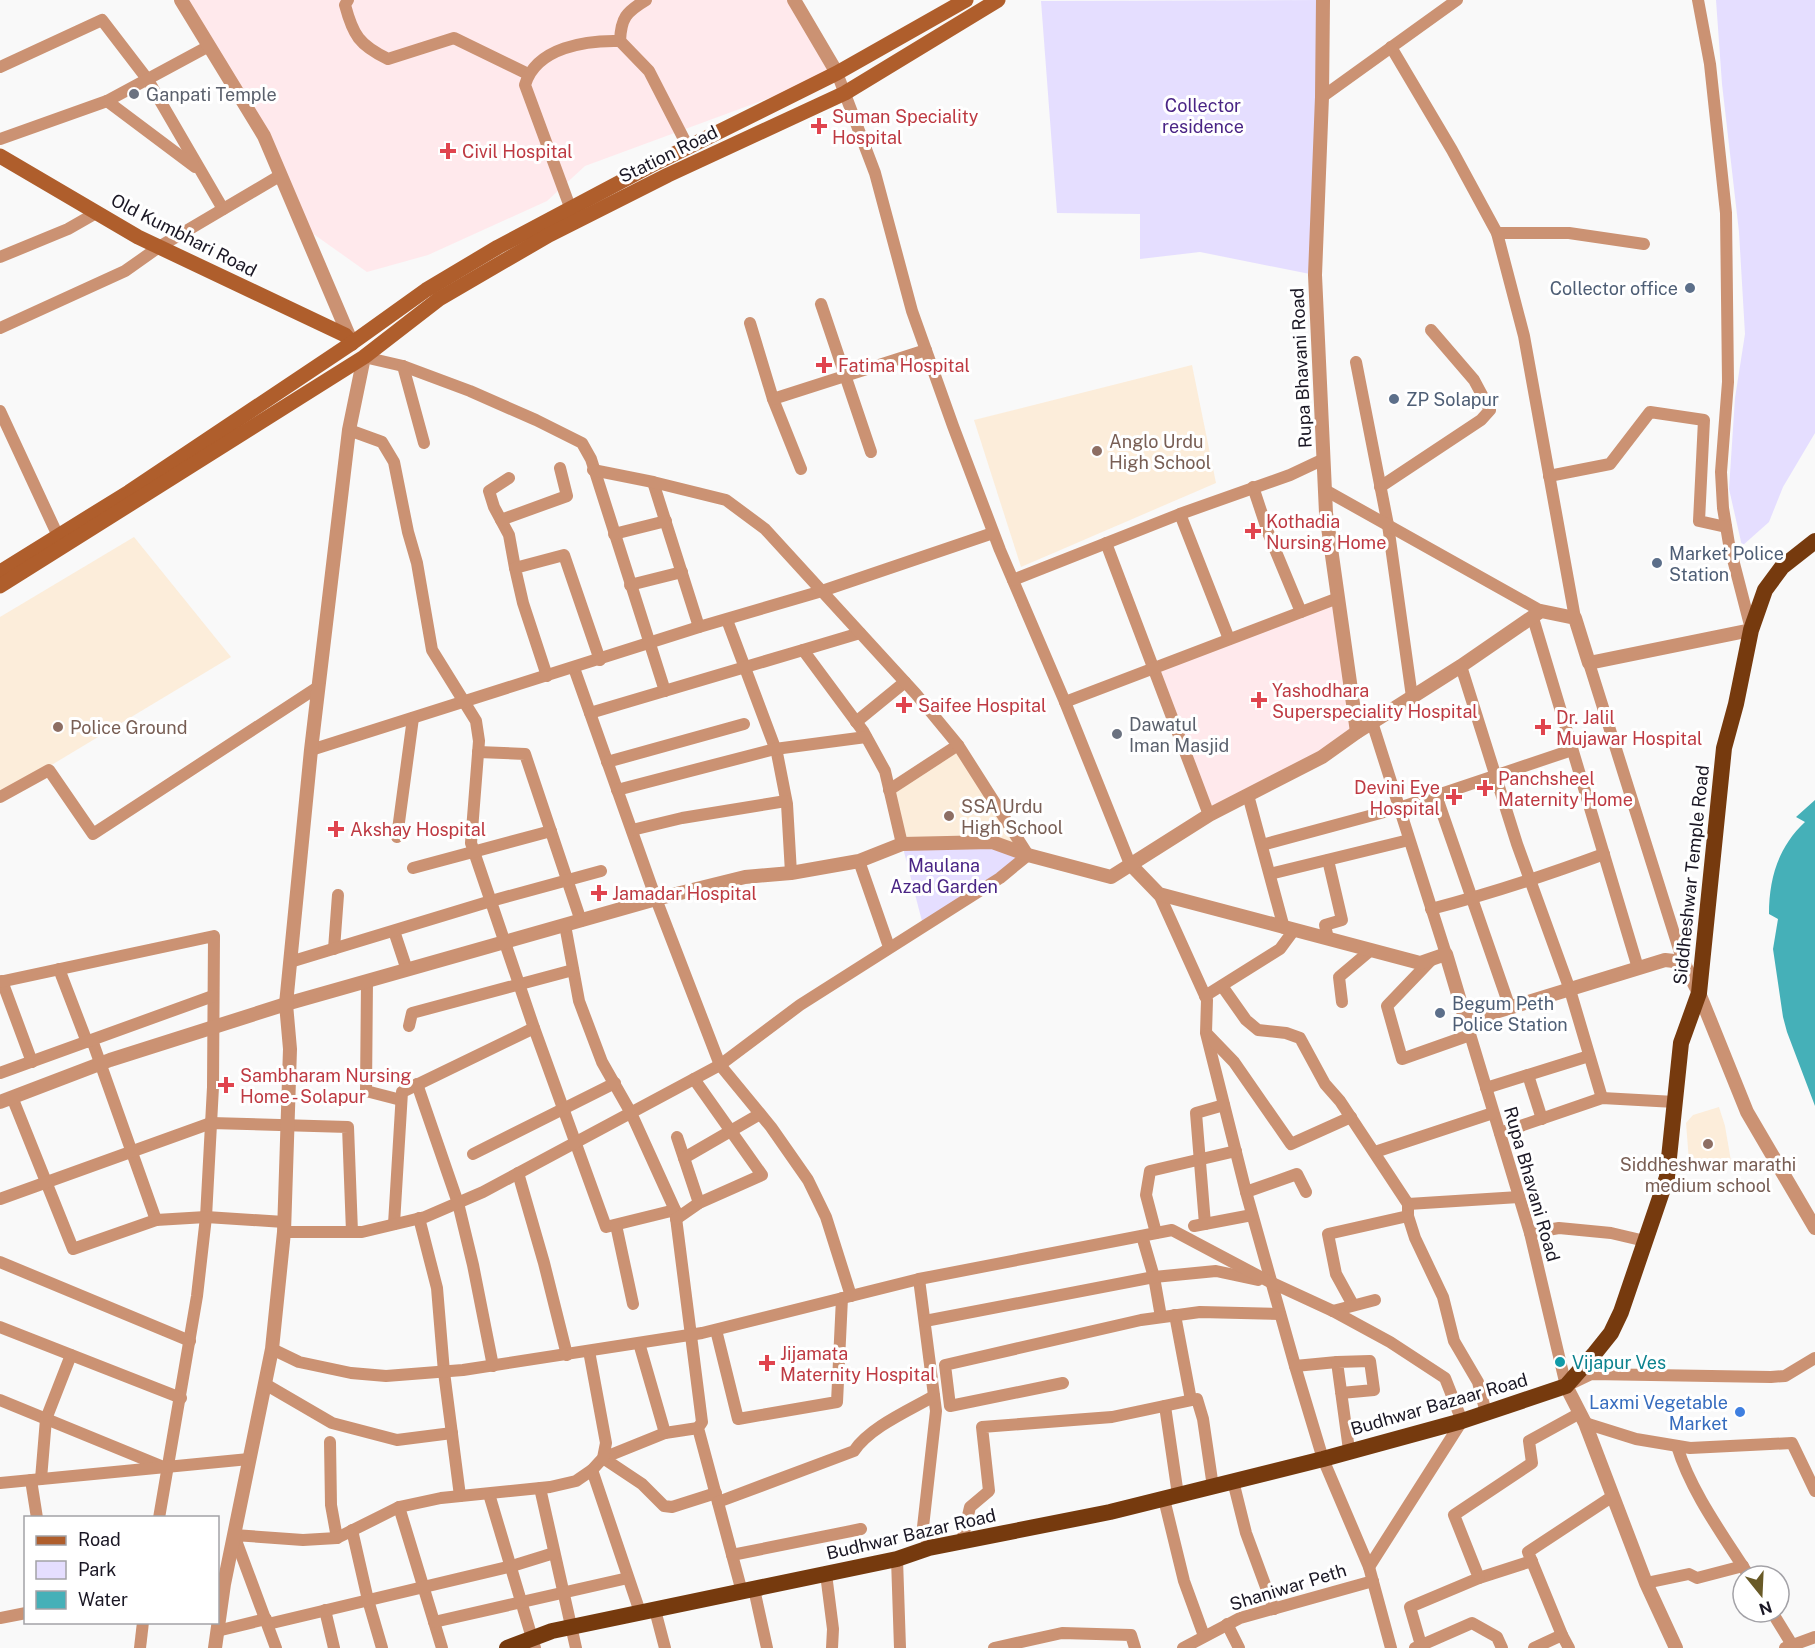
<svg xmlns="http://www.w3.org/2000/svg" width="1815" height="1648" font-family="'Public Sans',sans-serif">
  <style>
    .education { fill: #fcedda }
    .medical { fill: #ffe9ec }
    .green { fill: #e5deff }
    .water { fill: #45b0b8 }
    .lines { fill: none; stroke-linecap: round; stroke-linejoin: round }
    .minor { stroke: #cb9273; stroke-width: 12 }
    .tertiary { stroke: #cb9273; stroke-width: 14 }
    .secondary { stroke: #af5e2c; stroke-width: 15 }
    .trunk { stroke: #763a0e; stroke-width: 16 }
    .worship-dot { fill: #6b7280; stroke: #fff; stroke-width: 2 }
    .health-dot { fill: #e0444e; stroke: #fff; stroke-width: 2 }
    .service-dot { fill: #5c6f8a; stroke: #fff; stroke-width: 2 }
    .education-dot { fill: #8d6e63; stroke: #fff; stroke-width: 2 }
    .culture-dot { fill: #0f9aa8; stroke: #fff; stroke-width: 2 }
    .shop-dot { fill: #3f7fe0; stroke: #fff; stroke-width: 2 }
    .labels { text-anchor: middle; dominant-baseline: central; stroke-width: 6; stroke-linejoin: round; paint-order: stroke }
    .worship-label { font-size: 18px; fill: #5b616d; stroke: #fff; text-anchor: start }
    .park-label { font-size: 18px; fill: #4a2585; stroke: #fff }
    .health-label { font-size: 18px; fill: #be3a42; stroke: #fff; text-anchor: start }
    .street-label { font-size: 18px; fill: #1a1724; stroke: #fff }
    .service-label { font-size: 18px; fill: #4e5e75; stroke: #fff; text-anchor: start }
    .education-label { font-size: 18px; fill: #785e54; stroke: #fff; text-anchor: start }
    .culture-label { font-size: 18px; fill: #0d838f; stroke: #fff; text-anchor: start }
    .shop-label { font-size: 18px; fill: #366cbe; stroke: #fff; text-anchor: end }
  </style>
  <rect width="100%" height="100%" fill="#f9f9f9"/>
  <g class="education">
    <path d="M 1192,365 L 1216,483 L 1021,567 L 974,420 Z"/>
    <path d="M 134,537 L 231,657 L 0,796 L 0,617 Z"/>
    <path d="M 958,745 L 1028,855 L 902,844 L 889,790 Z"/>
    <path d="M 1719,1107 L 1725,1126 L 1731,1161 L 1690,1174 L 1686,1123 L 1693,1115 Z"/>
  </g>
  <g class="medical">
    <path d="M 181,0 L 794,0 L 837,73 L 585,166 L 547,201 L 428,255 L 367,272 L 305,228 L 264,136 Z"/>
    <path d="M 1338,598 L 1357,732 L 1209,815 L 1153,668 Z"/>
  </g>
  <g class="green">
    <path d="M 1322,0 L 1315,275 L 1200,252 L 1140,259 L 1140,214 L 1057,213 L 1041,1 Z"/>
    <path d="M 1716,0 L 1815,0 L 1815,433 L 1783,487 L 1769,522 L 1742,546 L 1729,489 L 1735,398 L 1745,334 L 1739,232 L 1722,84 Z"/>
    <path d="M 992,842 L 1028,855 L 923,925 L 902,844 Z"/>
  </g>
  <path class="water" d="M 1815,800 L 1815,1106 L 1787,1032 L 1783,1017 L 1773,949 L 1778,919 L 1769,914 C 1769,879 1778,847 1805,822 L 1796,817 Z"/>
  <g class="lines">
    <g class="minor">
      <path d="M 348,0 L 345,5 C 353,35 359,45 388,59 L 454,38 L 528,74"/>
      <path d="M 1698,0 L 1710,64 L 1726,213 L 1728,382 L 1721,472 L 1723,508 L 1729,544 L 1751,629"/>
      <path d="M 620,41 C 621,18 626,12 646,0"/>
      <path d="M 1391,47 L 1452,150 L 1497,233 L 1524,336 L 1575,618"/>
      <path d="M 0,67 L 102,20 L 148,80 L 223,209"/>
      <path d="M 837,73 L 875,173 L 912,311 L 953,426 L 1000,550 L 1065,702 L 1130,864"/>
      <path d="M 1322,97 L 1457,0"/>
      <path d="M 107,101 L 195,167"/>
      <path d="M 0,139 L 107,101 L 209,46"/>
      <path d="M 570,207 L 525,85 C 536,47 587,40 620,41 L 649,71 L 688,147"/>
      <path d="M 1497,233 L 1569,233 L 1644,244"/>
      <path d="M 0,257 L 68,229 L 96,213"/>
      <path d="M 821,304 L 871,452"/>
      <path d="M 750,323 L 773,399 L 801,469"/>
      <path d="M 0,328 L 125,271 L 159,247 L 281,175"/>
      <path d="M 364,357 L 403,366 L 470,391 L 536,420 L 582,443 L 591,459 L 665,691"/>
      <path d="M 1356,362 L 1388,525 L 1412,697"/>
      <path d="M 403,366 L 424,443"/>
      <path d="M 773,399 L 926,350"/>
      <path d="M 0,411 L 58,536"/>
      <path d="M 349,430 L 382,442 L 394,462 L 408,532 L 417,563 L 432,650 L 476,721 L 479,741 L 471,843 L 534,1028 L 606,1227 L 675,1210 L 702,1422 L 698,1428 L 742,1592"/>
      <path d="M 1549,476 L 1610,464 L 1650,412 L 1704,420 L 1699,521 L 1726,527"/>
      <path d="M 509,478 L 489,491 L 494,507 L 509,535 L 515,568"/>
      <path d="M 653,482 L 699,627"/>
      <path d="M 1253,487 L 1269,535 L 1301,612"/>
      <path d="M 1380,487 L 1481,420 L 1490,410 L 1474,380 L 1431,330"/>
      <path d="M 1325,490 L 1541,611"/>
      <path d="M 1180,514 L 1229,639"/>
      <path d="M 501,520 L 567,496 L 560,468"/>
      <path d="M 614,534 L 666,521"/>
      <path d="M 1106,543 L 1209,815"/>
      <path d="M 1013,580 L 1180,514 L 1290,475 L 1324,459"/>
      <path d="M 630,585 L 682,572"/>
      <path d="M 1533,618 L 1638,968"/>
      <path d="M 727,620 L 777,753 L 787,804 L 791,873"/>
      <path d="M 860,633 L 803,650 L 863,731 L 885,771 L 902,844"/>
      <path d="M 1589,663 L 1683,962"/>
      <path d="M 1461,666 L 1517,844 L 1570,990 L 1602,1098"/>
      <path d="M 574,668 L 656,899 L 720,1065 L 771,1127 L 808,1180 L 826,1217 L 851,1296"/>
      <path d="M 547,676 L 523,603 L 515,568 L 564,555 L 600,660"/>
      <path d="M 1065,702 L 1338,598"/>
      <path d="M 590,713 L 803,650"/>
      <path d="M 856,722 L 905,682"/>
      <path d="M 1372,722 L 1446,954"/>
      <path d="M 311,750 L 699,627 L 822,591 L 993,533"/>
      <path d="M 478,752 L 525,754 L 581,921"/>
      <path d="M 607,762 L 744,724"/>
      <path d="M 617,790 L 775,749 L 866,737"/>
      <path d="M 889,790 L 958,745"/>
      <path d="M 1248,795 L 1284,928"/>
      <path d="M 1436,795 L 1510,1008"/>
      <path d="M 0,797 L 49,770 L 93,834 L 318,687"/>
      <path d="M 632,830 L 682,818 L 786,801"/>
      <path d="M 397,837 L 413,718"/>
      <path d="M 1262,845 L 1399,808 L 1572,750"/>
      <path d="M 1328,860 L 1342,920 L 1325,925 L 1328,939"/>
      <path d="M 859,861 L 889,947"/>
      <path d="M 413,868 L 551,831"/>
      <path d="M 1270,874 L 1409,840"/>
      <path d="M 1159,894 L 1207,1000 L 1206,1033 L 1246,1192 L 1295,1366 L 1323,1459 L 1369,1567 L 1391,1648"/>
      <path d="M 1431,909 C 1490,894 1547,875 1604,854"/>
      <path d="M 565,925 L 579,1001 L 602,1062 L 631,1113 L 675,1210"/>
      <path d="M 394,931 L 407,970"/>
      <path d="M 334,949 L 338,895"/>
      <path d="M 1433,958 L 1387,1006 L 1402,1059 L 1470,1035"/>
      <path d="M 290,962 L 491,901 L 601,871"/>
      <path d="M 59,969 L 87,1042"/>
      <path d="M 2,981 L 32,1062"/>
      <path d="M 367,981 L 366,1091 L 401,1100"/>
      <path d="M 0,982 L 214,936 L 213,1087 L 206,1217 L 197,1296 L 159,1518"/>
      <path d="M 1222,986 L 1246,1020 L 1258,1030 L 1286,1033 L 1300,1038 L 1325,1084 L 1340,1101 L 1408,1204 L 1408,1216 L 1415,1238 L 1443,1297 L 1454,1341 L 1478,1382 L 1486,1413"/>
      <path d="M 1205,996 L 1280,949 L 1294,930"/>
      <path d="M 1342,1002 L 1339,977 L 1371,950"/>
      <path d="M 1466,1021 L 1530,1233 L 1566,1386 L 1591,1374 L 1771,1377 L 1785,1376 L 1815,1358"/>
      <path d="M 409,1026 L 412,1013 L 573,970"/>
      <path d="M 1207,1034 L 1234,1062 L 1291,1144 L 1351,1117"/>
      <path d="M 92,1040 L 156,1220"/>
      <path d="M 0,1073 L 213,996"/>
      <path d="M 1528,1075 L 1542,1119"/>
      <path d="M 417,1084 L 458,1203 L 473,1265 L 493,1366"/>
      <path d="M 1486,1088 L 1589,1056"/>
      <path d="M 12,1097 L 73,1249 L 156,1220 L 206,1217 L 284,1222"/>
      <path d="M 1500,1133 L 1602,1098 L 1675,1102"/>
      <path d="M 677,1137 L 699,1203"/>
      <path d="M 1375,1152 L 1493,1113"/>
      <path d="M 473,1154 L 615,1083"/>
      <path d="M 684,1158 L 760,1114"/>
      <path d="M 518,1173 L 544,1263 L 567,1355"/>
      <path d="M 1246,1192 L 1297,1174 L 1306,1192"/>
      <path d="M 0,1199 L 211,1123 L 348,1127 L 352,1232"/>
      <path d="M 1408,1204 L 1519,1197"/>
      <path d="M 419,1218 L 437,1288 L 444,1372 L 460,1496"/>
      <path d="M 676,1219 L 699,1203 L 762,1175 L 694,1079"/>
      <path d="M 394,1224 L 402,1092 L 534,1028"/>
      <path d="M 1205,1224 L 1196,1113 L 1224,1105"/>
      <path d="M 616,1225 L 633,1304"/>
      <path d="M 1194,1226 L 1252,1215"/>
      <path d="M 284,1232 L 362,1232 L 425,1217 L 483,1192 L 720,1065 L 800,1005 L 1000,878 L 1028,855 L 958,745 L 916,694 L 765,529 L 726,500 L 653,482 L 593,470"/>
      <path d="M 1156,1233 L 1146,1195 L 1150,1171 L 1236,1151"/>
      <path d="M 1530,1233 L 1559,1228 L 1611,1233 L 1645,1241"/>
      <path d="M 1142,1236 L 1154,1277 L 1161,1317"/>
      <path d="M 0,1262 L 190,1341"/>
      <path d="M 919,1279 L 936,1411 L 923,1527 L 929,1548"/>
      <path d="M 1353,1305 L 1336,1274 L 1328,1234 L 1408,1216"/>
      <path d="M 1333,1311 L 1375,1300"/>
      <path d="M 1175,1315 L 1191,1400"/>
      <path d="M 925,1321 L 1154,1277 L 1216,1271 L 1258,1280"/>
      <path d="M 0,1327 L 181,1398"/>
      <path d="M 716,1330 L 738,1419 L 837,1402 L 842,1298"/>
      <path d="M 639,1343 L 665,1433 L 698,1428"/>
      <path d="M 272,1349 L 299,1362 L 351,1373 L 386,1376 L 463,1370 L 702,1333 L 919,1279 L 1172,1230 L 1270,1282 L 1333,1311 L 1390,1342 L 1445,1378 L 1462,1421 L 1369,1567"/>
      <path d="M 1295,1366 L 1337,1362"/>
      <path d="M 1063,1383 L 950,1406 L 945,1365 L 1141,1320 L 1200,1312 L 1280,1314"/>
      <path d="M 265,1384 L 332,1423 L 397,1440 L 452,1433"/>
      <path d="M 1341,1393 L 1374,1390 L 1370,1361 L 1337,1362 L 1349,1450"/>
      <path d="M 0,1400 L 161,1466"/>
      <path d="M 1165,1406 L 1178,1495"/>
      <path d="M 1585,1423 L 1636,1439 L 1690,1448 L 1792,1443 L 1815,1491"/>
      <path d="M 665,1433 L 603,1458 L 642,1484 L 664,1506 L 672,1507 L 716,1493"/>
      <path d="M 330,1442 L 331,1505 L 337,1538"/>
      <path d="M 1677,1446 C 1691,1492 1723,1535 1749,1576"/>
      <path d="M 592,1470 L 640,1612"/>
      <path d="M 41,1479 L 46,1419 L 71,1355"/>
      <path d="M 31,1480 L 37,1518"/>
      <path d="M 1233,1481 L 1246,1533 L 1274,1609"/>
      <path d="M 0,1483 L 249,1459"/>
      <path d="M 540,1488 L 576,1648"/>
      <path d="M 489,1494 L 535,1648"/>
      <path d="M 1164,1499 L 1184,1581 L 1204,1636"/>
      <path d="M 718,1502 L 854,1451 C 870,1427 910,1410 934,1396"/>
      <path d="M 399,1507 L 442,1648"/>
      <path d="M 352,1530 L 368,1600 L 382,1648"/>
      <path d="M 962,1541 L 970,1507 L 989,1491 L 982,1427 L 1112,1417 L 1197,1399 L 1203,1419 L 1213,1487"/>
      <path d="M 732,1555 L 861,1529"/>
      <path d="M 897,1559 L 900,1648"/>
      <path d="M 826,1574 L 833,1629 L 832,1648"/>
      <path d="M 1479,1578 L 1532,1561"/>
      <path d="M 1646,1583 L 1689,1574 L 1697,1578 L 1743,1566"/>
      <path d="M 754,1589 L 767,1648"/>
      <path d="M 325,1610 L 334,1648"/>
      <path d="M 655,1610 L 665,1648"/>
      <path d="M 1772,1612 L 1794,1648"/>
      <path d="M 0,1618 L 26,1613"/>
      <path d="M 434,1622 L 628,1578"/>
      <path d="M 268,1624 L 512,1566 L 554,1553"/>
      <path d="M 1227,1624 L 1239,1648"/>
      <path d="M 217,1631 L 266,1619"/>
      <path d="M 1562,1635 L 1528,1552 L 1613,1496"/>
      <path d="M 1421,1645 L 1410,1607 L 1479,1578 L 1454,1515 L 1532,1463 L 1529,1441 L 1580,1413"/>
      <path d="M 140,1648 L 143,1622"/>
      <path d="M 276,1648 L 234,1535 L 303,1540 L 337,1538 L 399,1507 L 441,1498 L 550,1487 L 576,1481 L 592,1470 L 603,1458 L 606,1443 L 589,1351"/>
      <path d="M 994,1648 L 1062,1633 L 1131,1635 L 1135,1648"/>
      <path d="M 1183,1648 L 1240,1618 L 1373,1581"/>
      <path d="M 1415,1648 L 1472,1623 L 1497,1637 L 1502,1648"/>
      <path d="M 1534,1648 L 1562,1635 L 1569,1648"/>
      <path d="M 1785,1648 L 1815,1637"/>
    </g>
    <g class="tertiary">
      <path d="M 181,0 L 264,136 L 352,343"/>
      <path d="M 794,0 L 837,73"/>
      <path d="M 1323,0 L 1322,97 L 1315,275 L 1326,513 L 1357,732"/>
      <path d="M 1130,864 L 1159,894 L 1420,963 L 1446,954 L 1466,1021 L 1665,960 L 1683,962 L 1699,993 L 1747,1112 L 1815,1228"/>
      <path d="M 0,1102 L 110,1060 L 286,1004 L 656,899 L 745,877 L 791,873 L 859,861 L 902,844 L 992,842 L 1028,855 L 1111,877 L 1209,815 L 1322,757 L 1357,732 L 1461,666 L 1541,611 L 1575,618 L 1589,663 L 1751,630"/>
      <path d="M 1566,1386 L 1585,1423 L 1646,1583 L 1676,1648"/>
      <path d="M 215,1648 L 224,1584 L 272,1349 L 284,1232 L 290,1049 L 286,1004 L 311,750 L 349,430 L 364,357"/>
    </g>
    <g class="secondary">
      <path d="M 0,156 L 138,237 L 345,335 L 352,343"/>
      <path d="M 0,572 L 129,492 L 352,343 L 426,290 L 498,247 L 656,163 L 837,73 L 966,0"/>
      <path d="M 0,586 L 364,357 L 439,299 L 549,235 L 668,175 L 845,93 L 998,0"/>
    </g>
    <path class="trunk" d="M 507,1648 L 552,1631 L 897,1559 L 929,1548 L 1110,1512 L 1323,1459 L 1462,1421 L 1566,1386 L 1595,1353 L 1611,1333 L 1621,1312 L 1667,1177 L 1681,1043 L 1699,993 L 1724,748 L 1736,704 L 1751,630 L 1765,590 L 1782,567 L 1815,541"/>
  </g>
  <g class="worship-dot">
    <circle cx="134" cy="94" r="6"/>
    <circle cx="1117" cy="734" r="6"/>
  </g>
  <g class="health-dot">
    <path d="M816 117h6v6h6v6h-6v6h-6v-6h-6v-6h6z"/>
    <path d="M445 142h6v6h6v6h-6v6h-6v-6h-6v-6h6z"/>
    <path d="M821 356h6v6h6v6h-6v6h-6v-6h-6v-6h6z"/>
    <path d="M1250 522h6v6h6v6h-6v6h-6v-6h-6v-6h6z"/>
    <path d="M1256 691h6v6h6v6h-6v6h-6v-6h-6v-6h6z"/>
    <path d="M901 696h6v6h6v6h-6v6h-6v-6h-6v-6h6z"/>
    <path d="M1540 718h6v6h6v6h-6v6h-6v-6h-6v-6h6z"/>
    <path d="M1482 779h6v6h6v6h-6v6h-6v-6h-6v-6h6z"/>
    <path d="M1451 788h6v6h6v6h-6v6h-6v-6h-6v-6h6z"/>
    <path d="M333 820h6v6h6v6h-6v6h-6v-6h-6v-6h6z"/>
    <path d="M596 884h6v6h6v6h-6v6h-6v-6h-6v-6h6z"/>
    <path d="M223 1076h6v6h6v6h-6v6h-6v-6h-6v-6h6z"/>
    <path d="M764 1354h6v6h6v6h-6v6h-6v-6h-6v-6h6z"/>
  </g>
  <g class="service-dot">
    <circle cx="1690" cy="288" r="6"/>
    <circle cx="1394" cy="399" r="6"/>
    <circle cx="1657" cy="563" r="6"/>
    <circle cx="1440" cy="1013" r="6"/>
  </g>
  <g class="education-dot">
    <circle cx="1097" cy="451" r="6"/>
    <circle cx="58" cy="727" r="6"/>
    <circle cx="949" cy="816" r="6"/>
    <circle cx="1708" cy="1144" r="6"/>
  </g>
  <circle class="culture-dot" cx="1560" cy="1362" r="6"/>
  <circle class="shop-dot" cx="1740" cy="1412" r="6"/>
  <g class="labels">
    <g class="worship-label">
      <text x="146" y="94">Ganpati Temple</text>
      <text x="1129" y="724">Dawatul<tspan x="1129" dy="21">Iman Masjid</tspan></text>
    </g>
    <g class="park-label">
      <text x="1203" y="105">Collector<tspan x="1203" dy="21">residence</tspan></text>
      <text x="944" y="865">Maulana<tspan x="944" dy="21">Azad Garden</tspan></text>
    </g>
    <g class="health-label">
      <text x="832" y="116">Suman Speciality<tspan x="832" dy="21">Hospital</tspan></text>
      <text x="462" y="151">Civil Hospital</text>
      <text x="838" y="365">Fatima Hospital</text>
      <text x="1266" y="521">Kothadia<tspan x="1266" dy="21">Nursing Home</tspan></text>
      <text x="1272" y="690">Yashodhara<tspan x="1272" dy="21">Superspeciality Hospital</tspan></text>
      <text x="918" y="705">Saifee Hospital</text>
      <text x="1556" y="717">Dr. Jalil<tspan x="1556" dy="21">Mujawar Hospital</tspan></text>
      <text x="1498" y="778">Panchsheel<tspan x="1498" dy="21">Maternity Home</tspan></text>
      <text x="1440" y="787" text-anchor="end">Devini Eye<tspan x="1440" dy="21">Hospital</tspan></text>
      <text x="350" y="829">Akshay Hospital</text>
      <text x="612" y="893">Jamadar Hospital</text>
      <text x="240" y="1075">Sambharam Nursing<tspan x="240" dy="21">Home - Solapur</tspan></text>
      <text x="780" y="1353">Jijamata<tspan x="780" dy="21">Maternity Hospital</tspan></text>
    </g>
    <g class="street-label">
      <text transform="translate(668 154) rotate(-26)">Station Road</text>
      <text transform="translate(184 235) rotate(27)">Old Kumbhari Road</text>
      <text transform="translate(1301 368) rotate(-93)">Rupa Bhavani Road</text>
      <text transform="translate(1691 875) rotate(-84)">Siddheshwar Temple Road</text>
      <text transform="translate(1532 1184) rotate(74)">Rupa Bhavani Road</text>
      <text transform="translate(1439 1404) rotate(-16)">Budhwar Bazaar Road</text>
      <text transform="translate(911 1534) rotate(-13)">Budhwar Bazar Road</text>
      <text transform="translate(1288 1587) rotate(-17)">Shaniwar Peth</text>
    </g>
    <g class="service-label">
      <text x="1678" y="288" text-anchor="end">Collector office</text>
      <text x="1406" y="399">ZP Solapur</text>
      <text x="1669" y="553">Market Police<tspan x="1669" dy="21">Station</tspan></text>
      <text x="1452" y="1003">Begum Peth<tspan x="1452" dy="21">Police Station</tspan></text>
    </g>
    <g class="education-label">
      <text x="1109" y="441">Anglo Urdu<tspan x="1109" dy="21">High School</tspan></text>
      <text x="70" y="727">Police Ground</text>
      <text x="961" y="806">SSA Urdu<tspan x="961" dy="21">High School</tspan></text>
      <text x="1708" y="1164" text-anchor="middle">Siddheshwar marathi<tspan x="1708" dy="21">medium school</tspan></text>
    </g>
    <g class="culture-label">
      <text x="1572" y="1362">Vijapur Ves</text>
    </g>
    <g class="shop-label">
      <text x="1728" y="1402">Laxmi Vegetable<tspan x="1728" dy="21">Market</tspan></text>
    </g>
  </g>
  <rect x="24" y="1516" width="195" height="108" fill="#ffffff" stroke="#a3a2a7" stroke-width="1.5"/>
  <rect x="36" y="1536" width="30" height="9" fill="#af5e2c" stroke="#a3a2a7" stroke-width="1.5"/>
  <text x="78" y="1546" font-size="18" fill="#1a1724">Road</text>
  <rect x="36" y="1561" width="30" height="18" fill="#e5deff" stroke="#a3a2a7" stroke-width="1.5"/>
  <text x="78" y="1576" font-size="18" fill="#1a1724">Park</text>
  <rect x="36" y="1591" width="30" height="18" fill="#45b0b8" stroke="#a3a2a7" stroke-width="1.5"/>
  <text x="78" y="1606" font-size="18" fill="#1a1724">Water</text>
  <g transform="translate(1761 1594) rotate(162)"><circle r="28" fill="#ffffff" stroke="#a3a2a7" stroke-width="1.5"/>
  <path d="M0-4.5L10 22L0 15L-10 22Z" fill="#695a27"/>
  <text y="-9" font-size="16" font-weight="bold" text-anchor="middle" fill="#1a1724">N</text>
  </g>
</svg>
